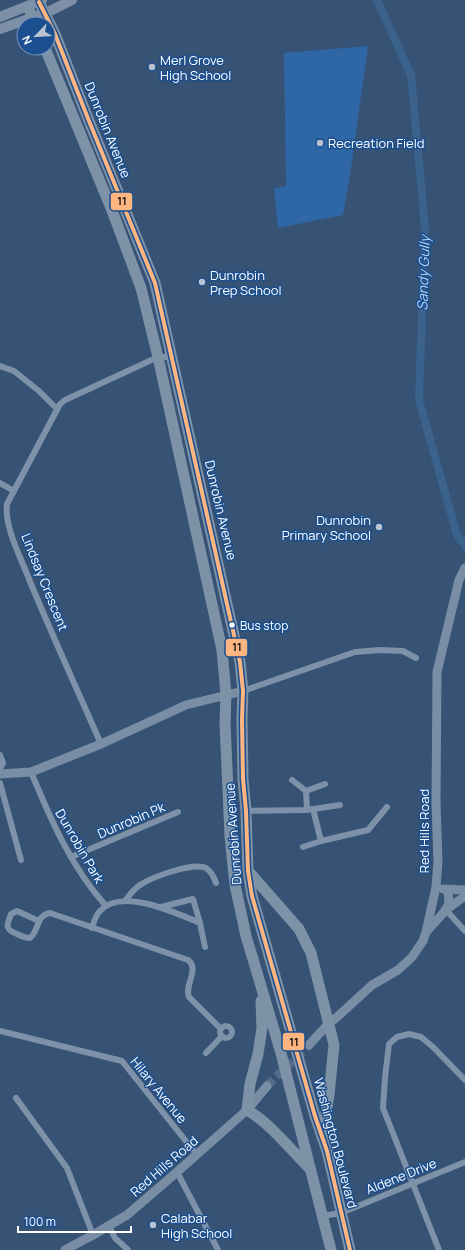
<svg xmlns="http://www.w3.org/2000/svg" width="465" height="1250" font-family="Manrope,sans-serif">
  <style>
    .garden { fill: #2f66a5 }
    .lines { fill: none; stroke-linecap: round; stroke-linejoin: round }
    .canal { stroke: #3b618d; stroke-width: 8 }
    .secondary-tunnel { stroke: #546c89; stroke-width: 9; stroke-dasharray: 9 4.5; stroke-linecap: butt }
    .street { stroke: #7d92a8; stroke-width: 6 }
    .secondary { stroke: #798da4; stroke-width: 9 }
    .primary { stroke: #7d8ea7; stroke-width: 10 }
    .highway { stroke: #7e92a7; stroke-width: 11 }
    .bus-1-casing { stroke: #1b4f8f; stroke-width: 7 }
    .bus-1 { stroke: #ffb580; stroke-width: 4 }
    .poi-dot { fill: #b9c2ce; stroke: #1b4f8f; stroke-width: 1.5 }
    .bus-dot { fill: #fff; stroke: #1b4f8f; stroke-width: 1.5 }
    .labels { text-anchor: middle; dominant-baseline: central; stroke-width: 3; stroke-linejoin: round; paint-order: stroke }
    .bus-label { font-size: 12px; fill: #fff; stroke: #1b4f8f; text-anchor: start }
    .poi-label { font-size: 13px; fill: #fff; stroke: #1b4f8f; text-anchor: start }
    .street-label { font-size: 13px; fill: #fff; stroke: #1b4f8f }
    .water-label { font-size: 14px; font-style: italic; fill: #b5d3f5; stroke: #1b4f8f }
    .line-badge { stroke: #1b4f8f; stroke-width: 1.5 }
    .pale-badge-label { font-size: 11px; text-anchor: middle; font-weight: bold; fill: #111 }
  </style>
  <rect width="100%" height="100%" fill="#365274"/>
  <path class="garden" d="M 368,46 L 350,175 L 343,215 L 278,228 L 274,188 L 286,186 L 284,53 Z"/>
  <g class="lines">
    <path class="canal" d="M 377,0 L 411,75 L 425,228 L 419,400 L 457,535 L 465,546"/>
    <path class="secondary-tunnel" d="M 267,1086 L 309,1045"/>
    <g class="street">
      <path d="M 0,366 L 14,371 L 39,391 L 57,409"/>
      <path d="M 0,483 L 14,491"/>
      <path d="M 243,691 L 355,652 L 380,650 L 403,651 L 416,658"/>
      <path d="M 101,744 C 77,689 52,635 29,579 C 21,558 4,527 7,504 L 60,404 L 65,400 L 158,357 L 172,357"/>
      <path d="M 0,755 L 3,763 L 0,769"/>
      <path d="M 31,772 C 51,820 71,867 106,906"/>
      <path d="M 292,780 L 306,791 L 307,810"/>
      <path d="M 0,783 L 21,860"/>
      <path d="M 306,791 L 325,784"/>
      <path d="M 246,811 L 307,810 L 340,805"/>
      <path d="M 321,841 L 368,830 L 387,807"/>
      <path d="M 303,847 L 321,841 L 313,809"/>
      <path d="M 71,857 L 178,812"/>
      <path d="M 125,901 C 130,894 134,889 140,885 C 152,877 193,862 206,868 C 212,872 214,877 216,883"/>
      <path d="M 161,907 L 193,899 L 200,923 L 205,947"/>
      <path d="M 446,910 L 465,931"/>
      <path d="M 39,921 L 17,911 L 11,914 C 7,925 4,929 17,934 C 21,936 25,938 30,938 C 39,931 36,915 50,913 L 188,960 C 200,969 184,985 189,997 L 221,1029"/>
      <path d="M 92,928 C 94,922 95,916 100,911 C 121,887 176,913 200,923"/>
      <circle cx="226" cy="1032" r="6"/>
      <path d="M 0,1031 L 122,1061 L 197,1155"/>
      <path d="M 206,1053 L 222,1036"/>
      <path d="M 16,1098 L 67,1168 L 93,1235"/>
      <path d="M 177,1172 L 218,1250"/>
      <path d="M 322,1216 L 341,1213 L 465,1162"/>
      <path d="M 109,1226 L 115,1238 L 128,1250"/>
      <path d="M 439,1250 L 383,1108 L 385,1078 L 389,1044 L 397,1037 L 409,1034 L 421,1037 L 433,1047 L 465,1080"/>
    </g>
    <g class="secondary">
      <path d="M 0,774 L 31,772 L 101,744 L 186,705 L 243,691"/>
      <path d="M 443,889 L 465,890"/>
      <path d="M 445,910 L 446,910 L 449,903 L 448,890"/>
      <path d="M 426,932 L 446,910 L 465,896"/>
      <path d="M 309,1045 L 329,1023 L 336,1018 L 372,985 L 398,970 L 412,957 L 423,941 L 426,932 L 436,887 L 438,862 L 436,803 L 437,672 L 459,580 L 465,568"/>
      <path d="M 65,1250 L 93,1235 L 127,1215 L 177,1172 L 247,1110 L 267,1086"/>
    </g>
    <g class="primary">
      <path d="M 0,17 L 42,0"/>
      <path d="M 0,29 L 48,12 L 72,0"/>
    </g>
    <g class="highway">
      <path d="M 39,2 L 55,34 L 87,116 L 155,283 L 240,662 L 243,691 L 242,719 L 243,779 L 246,811 L 248,871 L 252,896 L 315,1116 L 327,1151 L 350,1250"/>
      <path d="M 28,7 L 35,24"/>
      <path d="M 45,48 L 113,213 L 141,288 L 158,357 L 222,650 L 226,695 L 225,723 L 230,836 L 235,885 L 246,936 L 281,1053 L 331,1250"/>
      <path d="M 249,872 L 299,929 L 311,953 L 334,1045 L 329,1095 L 322,1137"/>
      <path d="M 261,1001 L 262,1028 L 258,1054 L 250,1084 L 247,1110 C 270,1123 291,1150 310,1169"/>
    </g>
    <g class="bus-1-casing">
      <path id="bus-1" d="M 39,2 L 55,34 L 87,116 L 155,283 L 240,662 L 243,691 L 242,719 L 243,779 L 246,811 L 248,871 L 252,896 L 315,1116 L 327,1151 L 350,1250"/>
    </g>
    <use href="#bus-1" class="bus-1"/>
  </g>
  <g class="poi-dot">
    <circle cx="152" cy="67" r="4"/>
    <circle cx="320" cy="143" r="4"/>
    <circle cx="202" cy="282" r="4"/>
    <circle cx="379" cy="527" r="4"/>
    <circle cx="153" cy="1225" r="4"/>
  </g>
  <circle class="bus-dot" cx="232" cy="625" r="3.5"/>
  <g class="labels">
    <g class="bus-label">
      <text x="240" y="625">Bus stop</text>
    </g>
    <g class="poi-label">
      <text x="160" y="60">Merl Grove<tspan x="160" dy="15">High School</tspan></text>
      <text x="328" y="143">Recreation Field</text>
      <text x="210" y="275">Dunrobin<tspan x="210" dy="15">Prep School</tspan></text>
      <text x="371" y="520" text-anchor="end">Dunrobin<tspan x="371" dy="15">Primary School</tspan></text>
      <text x="161" y="1218">Calabar<tspan x="161" dy="15">High School</tspan></text>
    </g>
    <g class="street-label">
      <text transform="translate(108 130) rotate(68)">Dunrobin Avenue</text>
      <text transform="translate(221 510) rotate(77)">Dunrobin Avenue</text>
      <text transform="translate(45 582) rotate(68)">Lindsay Crescent</text>
      <text transform="translate(131 820) rotate(-23)">Dunrobin Pk</text>
      <text transform="translate(424 831) rotate(-90)">Red Hills Road</text>
      <text transform="translate(233 834) rotate(-94)">Dunrobin Avenue</text>
      <text transform="translate(80 846) rotate(60)">Dunrobin Park</text>
      <text transform="translate(159 1090) rotate(51)">Hilary Avenue</text>
      <text transform="translate(336 1143) rotate(75)">Washington Boulevard</text>
      <text transform="translate(164 1166) rotate(-41)">Red Hills Road</text>
      <text transform="translate(401 1176) rotate(-22)">Aldene Drive</text>
    </g>
    <g class="water-label">
      <text transform="translate(423 273) rotate(-88)">Sandy Gully</text>
    </g>
  </g>
  <g class="line-badge">
    <rect x="110" y="192" width="23" height="19" rx="4" fill="#ffb580"/>
    <rect x="225" y="638" width="23" height="19" rx="4" fill="#ffb580"/>
    <rect x="282" y="1032" width="23" height="19" rx="4" fill="#ffb580"/>
  </g>
  <g class="pale-badge-label">
    <text x="122" y="205">11</text>
    <text x="237" y="651">11</text>
    <text x="294" y="1046">11</text>
  </g>
  <g transform="translate(36 36) rotate(245)"><circle r="19" fill="#1b4f8f" stroke="#7695bc"/>
  <path d="M0-3L7 15L0 10L-7 15Z" fill="#b9c2ce"/>
  <text y="-6" font-size="11" font-weight="bold" text-anchor="middle" fill="#ffffff">N</text>
  </g>
  <path d="M18 1226v6h113v-6" fill="none" stroke="#ffffff" stroke-width="2"/>
  <text x="24" y="1226" font-size="12" fill="#ffffff" stroke="#1b4f8f" stroke-width="3" paint-order="stroke">100 m</text>
</svg>
